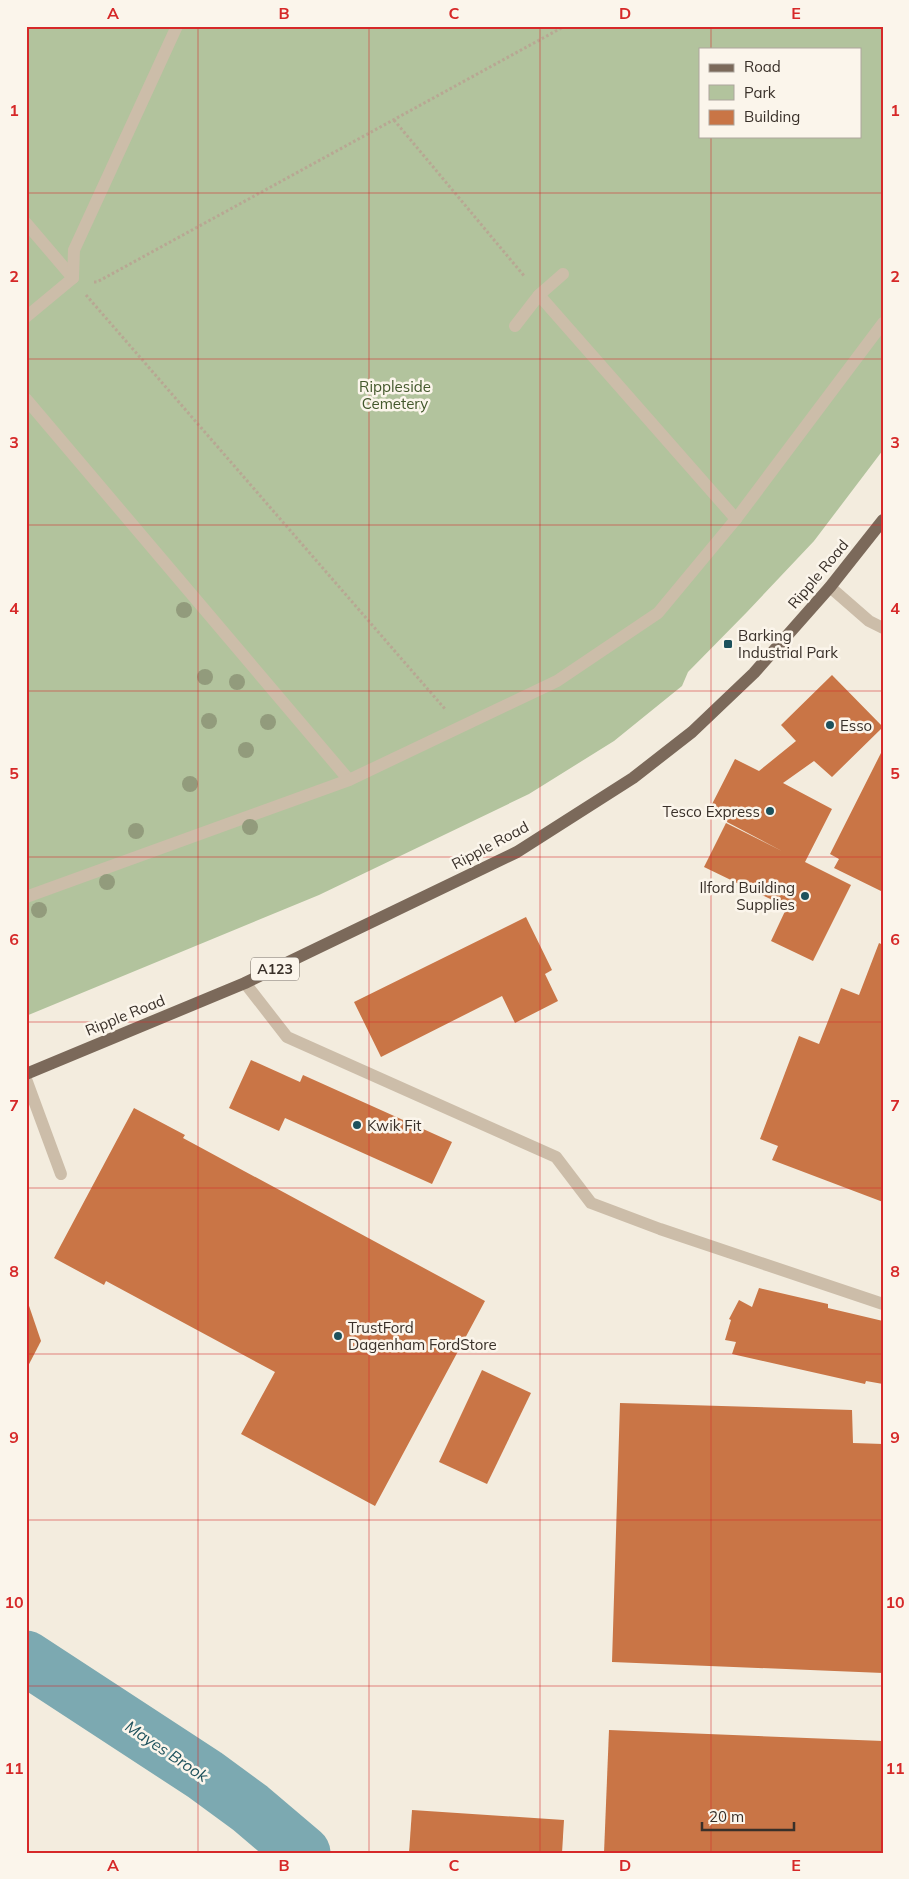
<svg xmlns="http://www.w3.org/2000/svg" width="909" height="1879" font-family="Mulish,sans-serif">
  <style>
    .green { fill: #b2c39d; fill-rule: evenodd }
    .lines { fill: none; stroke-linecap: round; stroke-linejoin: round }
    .river { stroke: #7ca9b1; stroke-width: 55 }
    .building { fill: #c97546 }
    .path { stroke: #b8a793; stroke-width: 3; stroke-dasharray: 2.5 2.5; stroke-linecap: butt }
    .minor { stroke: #ccbda9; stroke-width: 12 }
    .major { stroke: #7b695a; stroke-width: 12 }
    .tree { fill: #929b7c }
    .grid { fill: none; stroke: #d62828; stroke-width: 1; stroke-opacity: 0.55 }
    .poi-dot { fill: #1d515c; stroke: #fbf5eb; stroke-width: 2 }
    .labels { text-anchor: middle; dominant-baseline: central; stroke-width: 5; stroke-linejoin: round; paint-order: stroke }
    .shield { fill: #fbf5eb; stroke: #736b63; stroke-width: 1 }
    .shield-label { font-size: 14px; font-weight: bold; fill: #393029 }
    .park-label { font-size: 15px; fill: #43582c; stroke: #fbf5eb }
    .street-label { font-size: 15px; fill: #393029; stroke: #fbf5eb }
    .poi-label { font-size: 15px; fill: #393029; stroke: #fbf5eb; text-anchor: start }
    .water-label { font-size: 16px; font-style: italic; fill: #1d515c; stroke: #fbf5eb }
    .neatline { fill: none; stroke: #d62828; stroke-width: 2 }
    .grid-label { font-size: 16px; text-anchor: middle; font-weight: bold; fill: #d62828 }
  </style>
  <rect width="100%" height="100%" fill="#f3ecde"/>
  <path class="green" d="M 26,26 L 883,26 L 883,450 L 814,541 L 747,612 L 688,672 L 682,686 L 677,690 L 614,741 L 529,794 L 319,895 L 26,1016 ZM 700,49 L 860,49 L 860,136 L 700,136 Z"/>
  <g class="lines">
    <path class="river" d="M 26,1658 L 205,1775 L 250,1808 L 303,1853"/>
  </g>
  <g class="building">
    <path d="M 832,675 L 883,727 L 832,777 L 814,761 L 783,783 L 832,809 L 805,862 L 851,885 L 813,961 L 771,941 L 787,907 L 704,867 L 726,823 L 782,851 L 708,812 L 735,759 L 759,771 L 796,741 L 781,725 Z"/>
    <path d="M 883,749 L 883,892 L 834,868 L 839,859 L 830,854 Z"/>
    <path d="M 526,917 L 552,970 L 545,974 L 558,1001 L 515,1023 L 502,996 L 381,1057 L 354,1002 Z"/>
    <path d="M 879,943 L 883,945 L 883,1202 L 772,1160 L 778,1146 L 760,1139 L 799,1036 L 819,1044 L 841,988 L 859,995 Z"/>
    <path d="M 251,1060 L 300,1082 L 303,1075 L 452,1142 L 432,1184 L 285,1118 L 279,1131 L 229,1108 Z"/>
    <path d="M 134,1108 L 185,1135 L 183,1138 L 485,1301 L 375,1506 L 241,1434 L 275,1372 L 106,1281 L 104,1285 L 54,1258 Z"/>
    <path d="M 759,1288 L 828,1304 L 828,1308 L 883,1321 L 883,1384 L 866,1381 L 865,1384 L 732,1354 L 736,1342 L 725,1340 L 731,1320 L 729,1319 L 739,1300 L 752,1307 Z"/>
    <path d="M 26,1297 L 41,1341 L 26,1370 Z"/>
    <path d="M 482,1370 L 531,1393 L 487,1484 L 439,1462 Z"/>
    <path d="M 620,1403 L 852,1410 L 853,1443 L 883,1444 L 883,1673 L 612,1662 Z"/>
    <path d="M 609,1730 L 883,1741 L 883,1853 L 604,1853 Z"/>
    <path d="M 412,1810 L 564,1820 L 562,1853 L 409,1853 Z"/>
  </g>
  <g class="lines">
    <g class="path">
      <path d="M 394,120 L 525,277"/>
      <path d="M 94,282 L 97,282 L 565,26"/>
      <path d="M 86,295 L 445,709"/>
    </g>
    <g class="minor">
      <path d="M 26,223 L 73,278"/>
      <path d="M 539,295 L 736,519"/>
      <path d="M 26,317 L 73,278 L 74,250 L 177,26"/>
      <path d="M 515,326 L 539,295 L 563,274"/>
      <path d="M 26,399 L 349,780"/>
      <path d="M 830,587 L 869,621 L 883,628"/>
      <path d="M 26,897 L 349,780 L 557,681 L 658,613 L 736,519 L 883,323"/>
      <path d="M 245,983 L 287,1037 L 556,1157 L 591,1203 L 660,1229 L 883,1304"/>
      <path d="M 26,1079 L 61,1174"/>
    </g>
    <path class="major" d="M 26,1074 L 245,983 L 517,852 L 633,778 L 692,732 L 754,673 L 830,587 L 883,520"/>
  </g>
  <g class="tree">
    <circle cx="184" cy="610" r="8"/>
    <circle cx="205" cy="677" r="8"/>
    <circle cx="237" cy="682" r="8"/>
    <circle cx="209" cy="721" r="8"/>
    <circle cx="268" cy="722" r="8"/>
    <circle cx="246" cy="750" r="8"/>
    <circle cx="190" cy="784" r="8"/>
    <circle cx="250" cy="827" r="8"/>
    <circle cx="136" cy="831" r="8"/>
    <circle cx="107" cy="882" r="8"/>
    <circle cx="39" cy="910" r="8"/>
  </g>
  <path class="grid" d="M 198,26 L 198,1853M 369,26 L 369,1853M 540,26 L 540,1853M 711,26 L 711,49M 711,136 L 711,1853M 26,193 L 883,193M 26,359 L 883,359M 26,525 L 883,525M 26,691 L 883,691M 26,857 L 883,857M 26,1022 L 883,1022M 26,1188 L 883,1188M 26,1354 L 883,1354M 26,1520 L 883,1520M 26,1686 L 883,1686"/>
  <g class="poi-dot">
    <rect x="723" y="639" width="10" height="10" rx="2.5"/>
    <circle cx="830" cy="725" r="5"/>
    <circle cx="770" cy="811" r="5"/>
    <circle cx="805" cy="896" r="5"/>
    <circle cx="357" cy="1125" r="5"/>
    <circle cx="338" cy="1336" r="5"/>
  </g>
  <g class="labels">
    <rect class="shield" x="251" y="957.5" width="48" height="23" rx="4"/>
    <g class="shield-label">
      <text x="275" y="969">A123</text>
    </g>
    <g class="park-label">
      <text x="395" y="386">Rippleside<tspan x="395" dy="17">Cemetery</tspan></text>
    </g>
    <g class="street-label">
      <text transform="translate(818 574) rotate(-50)">Ripple Road</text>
      <text transform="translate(490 845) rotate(-28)">Ripple Road</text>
      <text transform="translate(125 1015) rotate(-22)">Ripple Road</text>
    </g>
    <g class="poi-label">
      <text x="738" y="635">Barking<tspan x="738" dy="17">Industrial Park</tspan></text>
      <text x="840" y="725">Esso</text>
      <text x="760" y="811" text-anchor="end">Tesco Express</text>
      <text x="795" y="887" text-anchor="end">Ilford Building<tspan x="795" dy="17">Supplies</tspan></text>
      <text x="367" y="1125">Kwik Fit</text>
      <text x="348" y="1327">TrustFord<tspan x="348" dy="17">Dagenham FordStore</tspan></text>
    </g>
    <g class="water-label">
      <text transform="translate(167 1751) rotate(34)">Mayes Brook</text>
    </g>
  </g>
  <rect width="909" height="1879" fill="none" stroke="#fbf5eb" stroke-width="55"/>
  <rect x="699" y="48" width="162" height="90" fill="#fbf5eb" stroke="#ada69d"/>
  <rect x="709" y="64" width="25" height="8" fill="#7b695a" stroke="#ada69d"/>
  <text x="744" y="72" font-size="15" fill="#393029">Road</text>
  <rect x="709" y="85" width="25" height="15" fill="#b2c39d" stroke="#ada69d"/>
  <text x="744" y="98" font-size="15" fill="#393029">Park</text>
  <rect x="709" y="110" width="25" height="15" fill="#c97546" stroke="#ada69d"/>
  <text x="744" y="122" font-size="15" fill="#393029">Building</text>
  <path d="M702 1822v8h92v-8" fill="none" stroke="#393029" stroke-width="2.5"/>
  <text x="709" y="1822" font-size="15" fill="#393029" stroke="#fbf5eb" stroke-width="4" paint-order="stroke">20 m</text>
  <rect x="28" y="28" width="854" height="1824" class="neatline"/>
  <g class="grid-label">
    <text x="113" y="19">A</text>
    <text x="284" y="19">B</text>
    <text x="454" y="19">C</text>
    <text x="625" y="19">D</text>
    <text x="796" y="19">E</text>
    <text x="14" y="116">1</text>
    <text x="895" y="116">1</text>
    <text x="14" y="282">2</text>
    <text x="895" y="282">2</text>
    <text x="14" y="448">3</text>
    <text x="895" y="448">3</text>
    <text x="14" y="614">4</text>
    <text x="895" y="614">4</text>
    <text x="14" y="779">5</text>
    <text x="895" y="779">5</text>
    <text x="14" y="945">6</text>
    <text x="895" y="945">6</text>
    <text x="14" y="1111">7</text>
    <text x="895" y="1111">7</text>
    <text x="14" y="1277">8</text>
    <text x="895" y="1277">8</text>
    <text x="14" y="1443">9</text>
    <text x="895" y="1443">9</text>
    <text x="14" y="1608">10</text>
    <text x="895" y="1608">10</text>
    <text x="14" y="1774">11</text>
    <text x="895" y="1774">11</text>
    <text x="113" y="1871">A</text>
    <text x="284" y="1871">B</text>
    <text x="454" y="1871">C</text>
    <text x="625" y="1871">D</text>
    <text x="796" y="1871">E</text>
  </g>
</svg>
